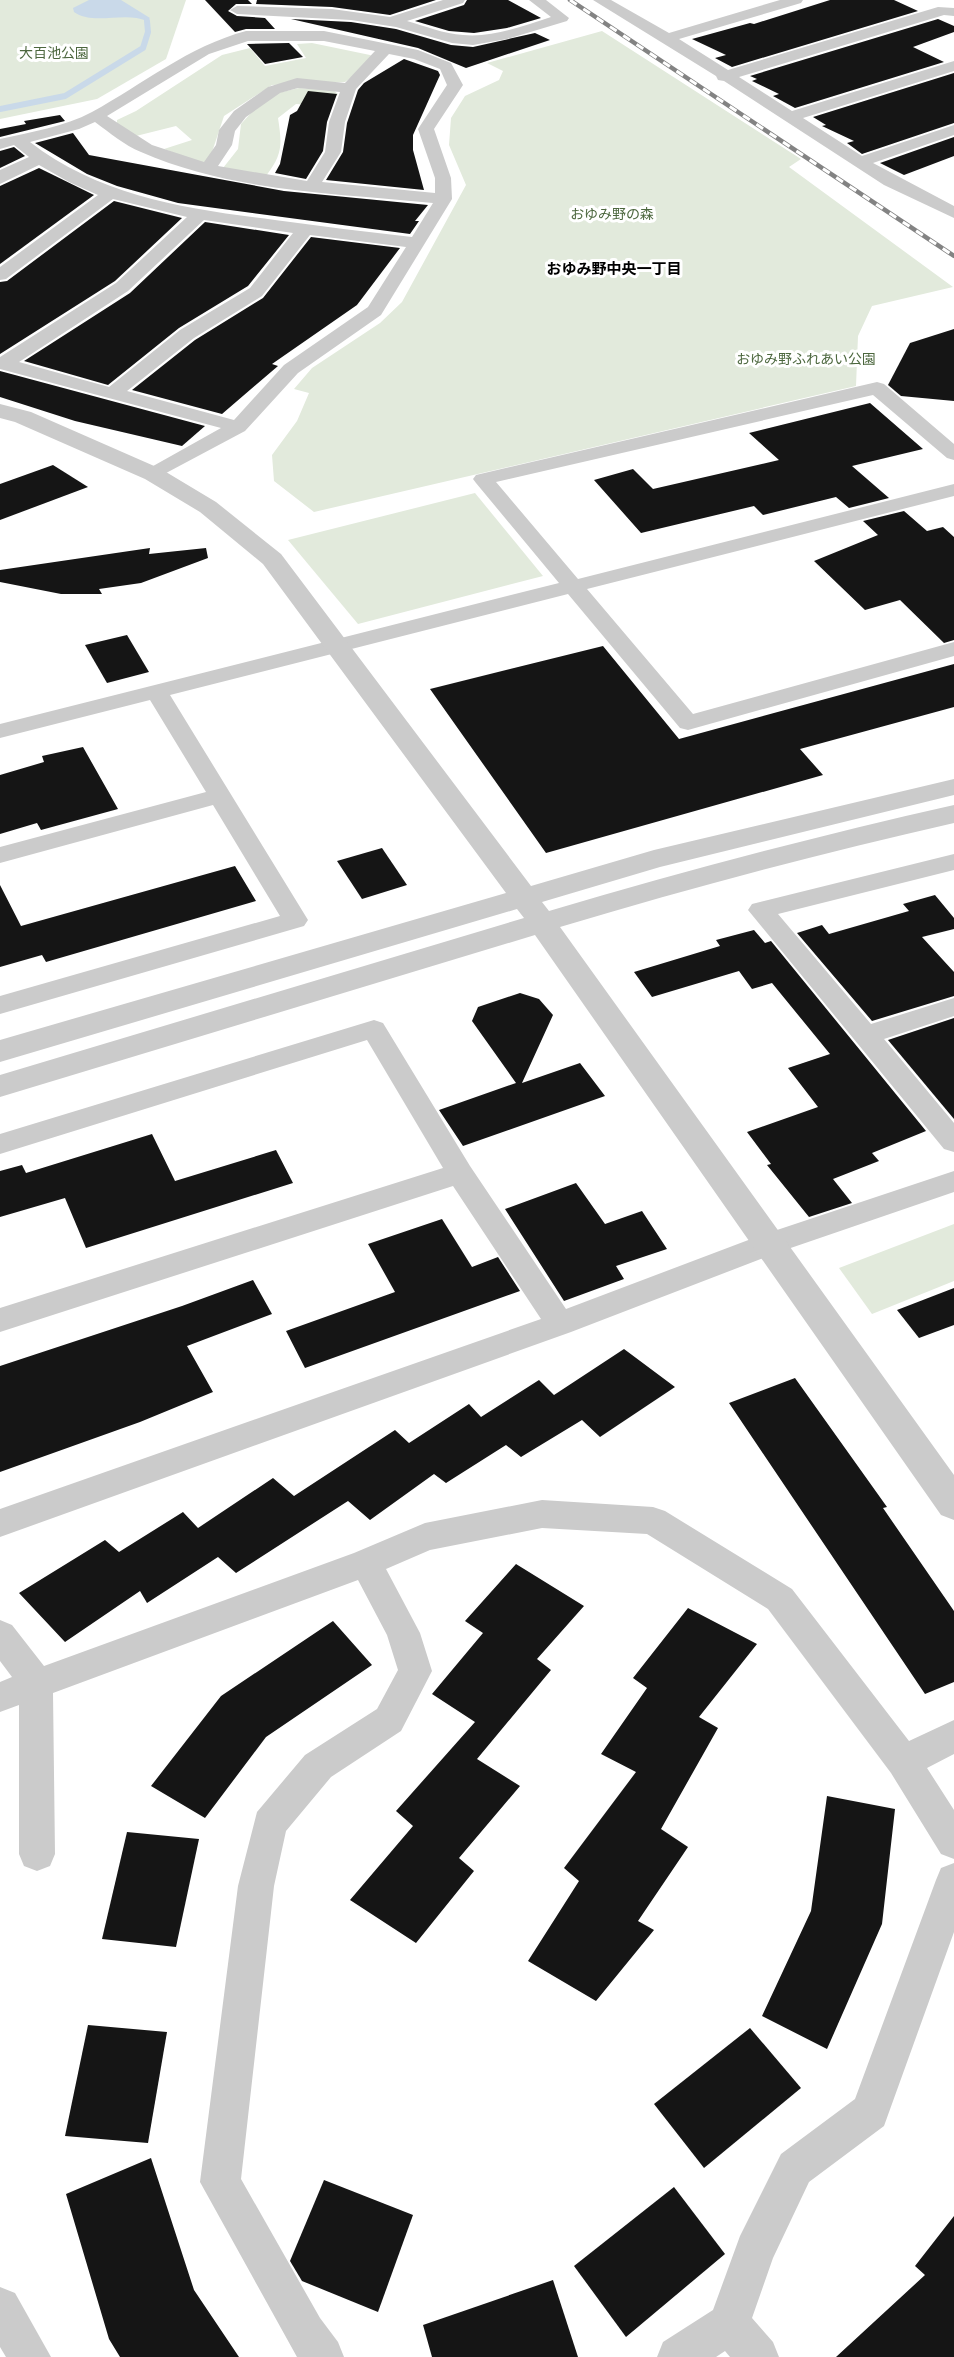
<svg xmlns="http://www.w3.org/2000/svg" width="954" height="2357" font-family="'Asap Condensed','Noto Sans JP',sans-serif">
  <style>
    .green { fill: #e2eadc }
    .water { fill: #c9d9e9 }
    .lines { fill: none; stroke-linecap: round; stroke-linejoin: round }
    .stream { stroke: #c9d9e9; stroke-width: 6 }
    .building { fill: #151515 }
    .minor { fill: #cbcbcb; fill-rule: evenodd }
    .tertiary { fill: #cbcbcb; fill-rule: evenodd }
    .rail-casing { stroke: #838383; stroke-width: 4.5 }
    .rail { stroke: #fff; stroke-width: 3; stroke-dasharray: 8; stroke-linecap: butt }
    .labels { text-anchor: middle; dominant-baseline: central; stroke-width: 6; stroke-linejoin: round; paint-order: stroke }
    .far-park-label { font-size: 14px; fill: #4c673e; stroke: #fff }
    .far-neighbourhood-label { font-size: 15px; font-weight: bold; fill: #000; stroke: #fff }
  </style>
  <rect width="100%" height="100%" fill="#fff"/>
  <g class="green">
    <path d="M 0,0 L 186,0 L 166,59 L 97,99 L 0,119 Z"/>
    <path d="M 602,31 L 801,159 L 789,167 L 953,287 L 872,306 L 858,336 L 856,386 L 314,512 L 274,481 L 272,455 L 297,421 L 309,393 L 294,389 L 312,368 L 380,323 L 402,302 L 466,185 L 449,145 L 451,118 L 465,96 L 499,80 L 503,71 L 487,63 Z"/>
    <path d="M 312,43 L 370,55 L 376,59 L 345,82 L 272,85 L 224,116 L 209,161 L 201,163 L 164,149 L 192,140 L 176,126 L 136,136 L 117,124 L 117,120 L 136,111 L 222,55 L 250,48 L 265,66 L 306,58 L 297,44 Z"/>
    <path d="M 299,88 L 333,90 L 338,94 L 327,106 L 296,104 L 278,118 C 282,144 283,154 266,176 L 223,168 L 238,149 L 241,124 L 251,113 L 278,93 Z"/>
    <path d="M 475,493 L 543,576 L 358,624 L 288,540 Z"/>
    <path d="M 954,1224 L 954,1281 L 872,1314 L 839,1268 Z"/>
  </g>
  <path class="water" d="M 89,0 L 121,0 L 150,18 L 147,21 C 124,11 94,26 74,12 L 73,8 Z"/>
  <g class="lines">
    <path class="stream" d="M 0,109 L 65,96 L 143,48 L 148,32 L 147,21"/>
  </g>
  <g class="building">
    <path d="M 205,0 L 248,0 L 252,4 L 236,4 L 228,11 L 237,16 L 265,18 L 275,29 L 246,29 L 235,32 Z"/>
    <path d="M 257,0 L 436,0 L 390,15 L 332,7 L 256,4 Z"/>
    <path d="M 467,0 L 508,0 L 541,18 L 507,28 L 474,33 L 449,31 L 415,21 L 464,5 Z"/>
    <path d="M 830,0 L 894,0 L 918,11 L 732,67 L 715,58 L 726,55 L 692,39 L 750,23 L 754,24 Z"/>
    <path d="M 291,19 L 351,22 L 396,29 L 451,45 L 473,47 L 535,33 L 550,40 L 466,68 L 418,48 Z"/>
    <path d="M 938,19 L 954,26 L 954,32 L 913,47 L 944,62 L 795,108 L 773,96 L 779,94 L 752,81 L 757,79 L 750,76 Z"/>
    <path d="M 289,43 L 303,57 L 265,64 L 247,44 Z"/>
    <path d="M 404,59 L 438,71 L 440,75 L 413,135 L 413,150 L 424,190 L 326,180 L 343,152 L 347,123 L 358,90 L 364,83 Z"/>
    <path d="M 954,73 L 954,123 L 862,154 L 847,143 L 854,141 L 822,126 L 826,125 L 813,117 Z"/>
    <path d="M 308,91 L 337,94 L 327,122 L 323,151 L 306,179 L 275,173 L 280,164 L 290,115 L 297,111 Z"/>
    <path d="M 60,115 L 65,121 L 0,137 L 0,129 L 26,124 L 24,121 Z"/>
    <path d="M 73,133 L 89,155 L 284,191 L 428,205 L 415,221 L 419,221 L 410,234 L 178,203 L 117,186 L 87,174 L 35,143 Z"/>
    <path d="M 954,137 L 954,156 L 904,175 L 880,163 Z"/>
    <path d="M 14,147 L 25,156 L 0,168 L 0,151 Z"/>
    <path d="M 39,168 L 94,195 L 0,264 L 0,186 Z"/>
    <path d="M 114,201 L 182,218 L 115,281 L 0,354 L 0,282 L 7,281 Z"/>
    <path d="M 205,222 L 289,235 L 248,286 L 179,328 L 108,385 L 24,361 L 130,293 Z"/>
    <path d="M 311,237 L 400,248 L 357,305 L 272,364 L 278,366 L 222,414 L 132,390 L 195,340 L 263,298 Z"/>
    <path d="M 954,329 L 954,401 L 901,396 L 888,385 L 910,343 Z"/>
    <path d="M 0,371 L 205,426 L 182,446 L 75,421 L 0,397 Z"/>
    <path d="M 870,403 L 923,449 L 852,466 L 889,498 L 849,508 L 836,497 L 763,515 L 754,506 L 641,533 L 594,480 L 633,469 L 653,489 L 779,460 L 749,433 Z"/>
    <path d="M 53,465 L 88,487 L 0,520 L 0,484 Z"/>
    <path d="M 904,511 L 927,531 L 943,527 L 954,537 L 954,640 L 944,643 L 900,600 L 865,610 L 814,561 L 878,535 L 863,521 Z"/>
    <path d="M 150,548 L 149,554 L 206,548 L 208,558 L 141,583 L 99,589 L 102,594 L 61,594 L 0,582 L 0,570 Z"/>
    <path d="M 127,635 L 149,672 L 107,683 L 85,645 Z"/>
    <path d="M 603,646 L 679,739 L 954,664 L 954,707 L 800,749 L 823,775 L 546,853 L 430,689 Z"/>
    <path d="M 83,747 L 118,809 L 41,830 L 37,823 L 0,834 L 0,775 L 44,762 L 42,756 Z"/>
    <path d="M 382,848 L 407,885 L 362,899 L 337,861 Z"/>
    <path d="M 235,866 L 256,901 L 46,962 L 42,955 L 0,967 L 0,885 L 21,926 Z"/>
    <path d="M 935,895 L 954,918 L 954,929 L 922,937 L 954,972 L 954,996 L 872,1021 L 797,933 L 822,925 L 829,934 L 909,911 L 903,904 Z"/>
    <path d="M 754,930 L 765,943 L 771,941 L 926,1131 L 872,1153 L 879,1161 L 833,1179 L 852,1203 L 809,1217 L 767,1165 L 771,1164 L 747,1132 L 818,1107 L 788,1068 L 830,1054 L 772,983 L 752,989 L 739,971 L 652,997 L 634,972 L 720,946 L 716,940 Z"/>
    <path d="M 520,993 L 539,999 L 553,1015 L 522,1083 L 580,1063 L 605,1096 L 463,1146 L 439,1110 L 516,1083 L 472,1021 L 478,1007 Z"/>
    <path d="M 954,1018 L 954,1119 L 888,1040 Z"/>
    <path d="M 152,1134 L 175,1181 L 276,1150 L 293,1183 L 86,1248 L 65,1198 L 0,1217 L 0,1171 L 22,1165 L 26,1173 Z"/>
    <path d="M 576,1183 L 605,1224 L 642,1211 L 667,1249 L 616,1266 L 624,1279 L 564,1301 L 505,1209 Z"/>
    <path d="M 442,1219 L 472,1267 L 498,1257 L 520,1291 L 305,1368 L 286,1331 L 395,1292 L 368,1244 Z"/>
    <path d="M 253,1280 L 272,1314 L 187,1346 L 213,1392 L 140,1422 L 0,1472 L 0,1366 L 182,1306 Z"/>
    <path d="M 954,1288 L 954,1325 L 919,1338 L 897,1310 Z"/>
    <path d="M 624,1349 L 675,1387 L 600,1437 L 582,1420 L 521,1457 L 506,1445 L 446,1483 L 434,1474 L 370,1520 L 348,1501 L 236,1573 L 218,1557 L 147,1603 L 140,1591 L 65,1642 L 19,1593 L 105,1540 L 119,1552 L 183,1512 L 198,1528 L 273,1478 L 294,1496 L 395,1430 L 409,1443 L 469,1404 L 481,1417 L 539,1380 L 554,1395 Z"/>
    <path d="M 795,1378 L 887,1507 L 883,1508 L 954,1611 L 954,1682 L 925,1694 L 729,1403 Z"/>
    <path d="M 516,1564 L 584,1606 L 537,1659 L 551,1670 L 477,1759 L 520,1786 L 459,1858 L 474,1871 L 416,1943 L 350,1900 L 413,1826 L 396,1811 L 475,1722 L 432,1694 L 483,1633 L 465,1621 Z"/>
    <path d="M 688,1608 L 757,1644 L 699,1717 L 718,1728 L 661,1829 L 688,1847 L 638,1921 L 654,1930 L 596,2001 L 528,1961 L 579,1881 L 564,1868 L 636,1772 L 601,1754 L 647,1688 L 633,1678 Z"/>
    <path d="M 333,1621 L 372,1665 L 266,1737 L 205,1818 L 151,1786 L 221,1696 Z"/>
    <path d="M 827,1796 L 895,1809 L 882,1924 L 827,2049 L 762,2016 L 811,1911 Z"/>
    <path d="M 127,1832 L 199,1839 L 176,1947 L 102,1939 Z"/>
    <path d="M 88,2025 L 167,2032 L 148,2143 L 65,2136 Z"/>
    <path d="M 750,2028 L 801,2088 L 704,2168 L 654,2104 Z"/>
    <path d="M 151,2158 L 194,2290 L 239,2357 L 120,2357 L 109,2339 L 66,2194 Z"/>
    <path d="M 324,2180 L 413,2215 L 378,2312 L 302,2281 L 290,2261 Z"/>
    <path d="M 674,2187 L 725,2254 L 626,2337 L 574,2266 Z"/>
    <path d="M 954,2216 L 954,2357 L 836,2357 L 925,2275 L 915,2266 Z"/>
    <path d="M 553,2280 L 578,2357 L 432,2357 L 423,2325 Z"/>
  </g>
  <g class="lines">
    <g class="minor">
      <path d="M 443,0 L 465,0 L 463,3 L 407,21 C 425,26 444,34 463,35 C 492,38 523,26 551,17 L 529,0 L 546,0 L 569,18 L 567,21 L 507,39 L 473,45 L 452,43 L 396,27 L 351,20 L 237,14 L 230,10 L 237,6 L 332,9 L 390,17 Z"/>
      <path d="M 593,0 L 611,0 L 669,33 L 780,0 L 803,0 L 801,3 L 679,39 L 728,70 L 938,7 L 954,8 L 954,16 L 944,15 L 739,77 L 792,111 L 954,61 L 954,71 L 803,118 L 862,156 L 954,125 L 954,135 L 873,163 L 954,206 L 954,218 L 884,185 L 724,81 L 718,80 L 716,76 Z"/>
      <path d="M 246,31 L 324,31 L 418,50 L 451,63 L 463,85 L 434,129 L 451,178 L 452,199 L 381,315 L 298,373 L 245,431 L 153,480 L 146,478 L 143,474 L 146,470 L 221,428 L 0,369 L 0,357 L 116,283 L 187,217 L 113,199 L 6,279 L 0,280 L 0,267 L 98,195 L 69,182 L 39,165 L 0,184 L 0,170 L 29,157 L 14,145 L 0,149 L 0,139 C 31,132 64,127 92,112 C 143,84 189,46 246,31 ZM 248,41 L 324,41 L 375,51 L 345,83 L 297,78 L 268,87 L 234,111 L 219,130 L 216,145 L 204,162 L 152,145 L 107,116 L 209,54 ZM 389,54 L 414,59 L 440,69 L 447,85 L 418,129 L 435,178 L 435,193 L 322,182 L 341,152 L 345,122 L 356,89 ZM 298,88 L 340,92 L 329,122 L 325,152 L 307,181 L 218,166 L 232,145 L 235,131 L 246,117 L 280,93 ZM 95,122 C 110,133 124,145 141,152 C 232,192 336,193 433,203 L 412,237 C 366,232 321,226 275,220 C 188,209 101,197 30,142 L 79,129 ZM 204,220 L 293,233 L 250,288 L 180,330 L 109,387 L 19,362 L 128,291 ZM 310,235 L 406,247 L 368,307 L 284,365 L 234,420 L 127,391 L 194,338 L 262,296 Z"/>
      <path d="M 877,382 L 884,384 L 954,444 L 954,460 L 947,458 L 873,395 L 496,482 L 578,579 L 954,484 L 954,496 L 587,589 L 693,714 L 954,642 L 954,656 L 688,730 L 680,728 L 568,594 L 170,695 L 308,920 L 304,926 L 0,1014 L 0,996 L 280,916 L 213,805 L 0,863 L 0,847 L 206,792 L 150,700 L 0,738 L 0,724 L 559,583 L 476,483 L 473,479 L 476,475 Z"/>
      <path d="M 954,854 L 954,870 L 778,914 L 871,1024 L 954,998 L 954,1016 L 884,1039 L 954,1123 L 954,1152 L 944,1149 L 748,910 L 752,904 Z"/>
      <path d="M 374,1020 L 383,1023 L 470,1166 L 566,1309 L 759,1236 L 954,1171 L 954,1192 L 779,1252 L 571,1332 L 0,1537 L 0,1509 L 541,1319 L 453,1186 L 0,1332 L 0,1308 L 443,1168 L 367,1040 L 0,1154 L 0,1134 Z"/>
      <path d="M 542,1500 L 653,1507 L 665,1511 L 792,1589 L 909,1741 L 954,1720 L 954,1754 L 927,1768 L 954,1810 L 954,1859 L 941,1854 L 891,1773 L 768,1609 L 647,1534 L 542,1528 L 430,1550 L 386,1569 L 420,1633 L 432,1671 L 401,1731 L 331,1777 L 286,1831 L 274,1886 L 241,2179 L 320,2318 L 338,2342 L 344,2357 L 297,2357 L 200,2182 L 238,1886 L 257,1812 L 305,1755 L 377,1709 L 398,1670 L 387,1635 L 358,1580 L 53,1693 L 55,1854 L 50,1866 L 37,1871 L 24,1866 L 19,1854 L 19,1705 L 0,1712 L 0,1682 L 12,1677 L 0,1661 L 0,1620 L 12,1625 L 44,1666 L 354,1553 L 425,1523 Z"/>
      <path d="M 954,1863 L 954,1932 L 884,2126 L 809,2182 L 773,2258 L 752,2318 L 773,2342 L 779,2357 L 730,2357 L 725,2351 L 716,2357 L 657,2357 L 663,2342 L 713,2310 L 740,2236 L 781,2154 L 855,2099 L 936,1880 L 941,1868 Z"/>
      <path d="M 0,2287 L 15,2293 L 51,2357 L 6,2357 L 0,2347 Z"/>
    </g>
    <path class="tertiary" d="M 0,404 L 31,412 L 161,469 L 216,502 L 281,554 L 531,886 L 654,850 L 954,779 L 954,795 L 660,867 L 542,902 L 549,911 C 683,871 817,836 954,805 L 954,823 C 821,853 691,888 560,927 L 954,1475 L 954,1520 L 941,1515 L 535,935 L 0,1097 L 0,1075 L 524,918 L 517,909 L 0,1062 L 0,1040 L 506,893 L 263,564 L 200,512 L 145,479 L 15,422 L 0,418 Z"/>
    <g class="rail-casing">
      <path id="rail" d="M 570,0 L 954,256"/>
    </g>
    <use href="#rail" class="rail"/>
  </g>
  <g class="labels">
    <g class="far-park-label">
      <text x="54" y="53">大百池公園</text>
      <text x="612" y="214">おゆみ野の森</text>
      <text x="806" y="359">おゆみ野ふれあい公園</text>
    </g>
    <g class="far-neighbourhood-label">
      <text x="614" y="268">おゆみ野中央一丁目</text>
    </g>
  </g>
</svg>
